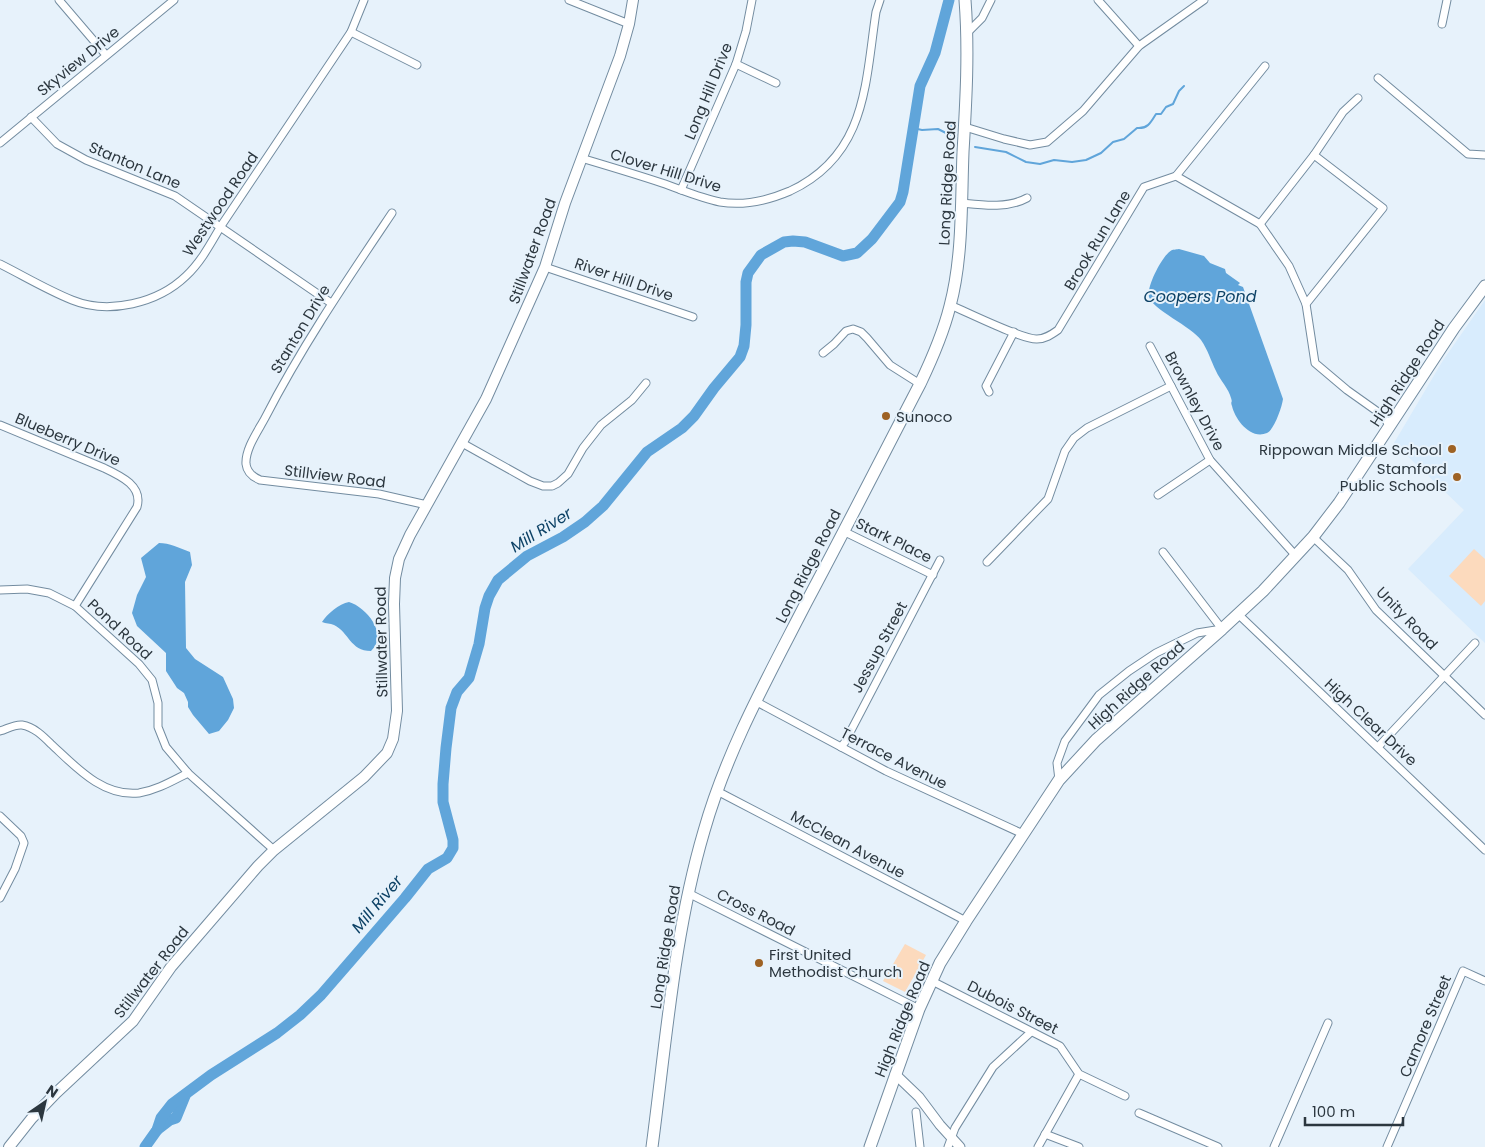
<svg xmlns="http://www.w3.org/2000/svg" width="1485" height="1147" font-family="Poppins,sans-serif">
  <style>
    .built { fill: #d8ecfd }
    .green { fill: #fcdabd }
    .water { fill: #60a5da }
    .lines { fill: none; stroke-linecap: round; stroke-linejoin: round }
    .stream { stroke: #60a5da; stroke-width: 2 }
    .river { stroke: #60a5da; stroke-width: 11 }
    .minor-casing { stroke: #738ca0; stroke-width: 9 }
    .tertiary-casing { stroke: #738ca0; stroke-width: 11 }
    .secondary-casing { stroke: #738ca0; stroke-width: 12 }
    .primary-casing { stroke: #738ca0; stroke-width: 13 }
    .minor { stroke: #fff; stroke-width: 7 }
    .tertiary { stroke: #fff; stroke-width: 9 }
    .secondary { stroke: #fff; stroke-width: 10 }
    .primary { stroke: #fff; stroke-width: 11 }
    .poi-dot { fill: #9e6224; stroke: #e7f2fb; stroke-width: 2 }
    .labels { text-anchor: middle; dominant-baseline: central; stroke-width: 4; stroke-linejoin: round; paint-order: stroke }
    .street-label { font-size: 15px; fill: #2c373f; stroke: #e7f2fb }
    .poi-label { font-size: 15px; fill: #2c373f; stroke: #e7f2fb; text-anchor: start }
    .water-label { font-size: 16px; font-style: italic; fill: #0d4266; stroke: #e7f2fb }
  </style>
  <rect width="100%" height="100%" fill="#e7f2fb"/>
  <path class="built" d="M 1485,300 L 1485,643 L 1408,569 L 1464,510 L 1394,443 L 1442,362 Z"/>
  <g class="green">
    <path d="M 1474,549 L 1485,559 L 1485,601 L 1481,606 L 1449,576 Z"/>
    <path d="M 905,944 L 926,955 L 905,992 L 883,981 Z"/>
  </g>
  <g class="water">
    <path d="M 1179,249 L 1204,256 L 1210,263 L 1225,269 L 1226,273 L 1240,283 L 1238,285 L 1243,287 L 1283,399 C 1282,407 1274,430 1267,433 C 1250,440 1235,419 1232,406 C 1230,400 1233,404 1231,398 C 1229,389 1220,380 1216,371 C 1211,361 1208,350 1201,340 C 1192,327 1152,309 1149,297 C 1146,287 1163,254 1172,250 C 1172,250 1179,249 1179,249 Z"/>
    <path d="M 159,543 C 169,543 180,548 190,552 L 192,565 L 185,582 L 186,648 L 195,659 L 223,677 L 233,699 L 234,708 L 228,720 L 219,731 L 209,734 L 193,715 L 188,707 L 188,702 L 184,693 L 177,688 L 166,671 L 166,653 L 137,626 L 132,613 L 137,595 L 146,577 L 141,558 Z"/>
    <path d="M 349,602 C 366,607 389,634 371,651 C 350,651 349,632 334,625 C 330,623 326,624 322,622 C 327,614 339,604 349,602 Z"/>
  </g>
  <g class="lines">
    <g class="stream">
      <path d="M 913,128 L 922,130 L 938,129 L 950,135 L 951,124"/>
      <path d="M 975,147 L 1006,152 L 1026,162 L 1040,164 L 1054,160 L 1072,162 L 1086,160 L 1101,153 L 1113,142 L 1124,139 L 1137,128 C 1148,129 1151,122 1156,114 L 1161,114 L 1166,107 L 1173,104 L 1179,91 L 1184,86"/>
    </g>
    <g class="river">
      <path d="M 157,1130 L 170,1120 L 176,1118 L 185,1096"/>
      <path d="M 145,1147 L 157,1130 L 161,1118 L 172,1104 L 211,1075 L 277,1033 L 300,1015 L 321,995 L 354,957 L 405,898 L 428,869 L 447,858 L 453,848 L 453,840 L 443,802 L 443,784 L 446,748 L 451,708 L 457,692 L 469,678 L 479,644 L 485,608 L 489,596 L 498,580 L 527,556 L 563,537 L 585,522 L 603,506 L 647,452 L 682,428 L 694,416 L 714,388 L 740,357 L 744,346 L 746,325 L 746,282 L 748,273 L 761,255 L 784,242 L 793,241 L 805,242 L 843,256 L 857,253 L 872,239 L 900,202 L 903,192 L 920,86 L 935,53 L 949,0"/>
    </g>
    <g class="minor-casing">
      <g id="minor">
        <path d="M 59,0 L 106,55"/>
        <path d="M 569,0 L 629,24"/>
        <path d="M 1098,0 L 1139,46"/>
        <path d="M 1442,24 L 1447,0"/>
        <path d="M 351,32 L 417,65"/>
        <path d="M 968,32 L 982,18 L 991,0"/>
        <path d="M 736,64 L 776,83"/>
        <path d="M 1378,78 L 1468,154 L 1485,155"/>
        <path d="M 31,117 L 57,144 L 86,160 L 175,196 L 331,303"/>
        <path d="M 965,127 L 1004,139 L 1030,145 L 1047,142 L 1083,111 L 1139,46 L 1204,0"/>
        <path d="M 0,143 L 174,0"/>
        <path d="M 581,158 C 608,166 635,174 662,183 C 680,189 700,198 720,202 C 743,206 769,200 790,191 C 867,155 865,84 876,12 L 880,0"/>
        <path d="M 1176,176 L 1260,224 L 1289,266 L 1306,304 L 1315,363 L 1347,390 L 1378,412 L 1391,426"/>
        <path d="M 681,190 L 736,64 L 746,31 L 752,0"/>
        <path d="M 961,203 C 981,205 1007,209 1027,198"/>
        <path d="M 392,213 C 347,280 302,346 265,418 C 258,431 245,449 246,464 C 247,473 253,477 260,480 L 379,494 L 427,505"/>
        <path d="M 1260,224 L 1314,155 L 1343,112 L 1358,98"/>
        <path d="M 0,264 C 24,276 47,290 72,300 C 109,315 158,303 186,276 C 201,262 211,243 221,226 L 351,32 L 364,0"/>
        <path d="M 545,267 L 693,317"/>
        <path d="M 1306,304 L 1383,208 L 1314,155"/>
        <path d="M 950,305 C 967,312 1023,340 1037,339 C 1045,339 1051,335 1058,330 L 1144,187 L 1176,176 L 1265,66"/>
        <path d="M 1150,346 L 1210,460 L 1296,556"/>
        <path d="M 823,353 L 834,344 L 846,331 L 853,329 L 861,332 L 867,338 L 890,365 L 920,384"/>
        <path d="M 989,392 L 986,386 L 1014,332"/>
        <path d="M 0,425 L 104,468 C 121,476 143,486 137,507 L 75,606"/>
        <path d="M 462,443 L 530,481 L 543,486 L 552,486 L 558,483 L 568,474 L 583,448 L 601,425 L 632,400 L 646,383"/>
        <path d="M 1158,495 L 1210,460"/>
        <path d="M 843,531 L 933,575"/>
        <path d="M 1313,537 L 1348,570 L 1376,610 L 1485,715"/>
        <path d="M 987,562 L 1048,499 L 1065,451 L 1074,438 L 1087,428 L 1171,386"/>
        <path d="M 0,590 L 27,589 L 49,593 L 75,606 L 139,664 L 152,680 L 158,703 L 158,727 L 166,747 L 188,773 L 274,850"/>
        <path d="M 1238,614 L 1485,850"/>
        <path d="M 755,701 L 886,771 L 1023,834"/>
        <path d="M 0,731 C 7,729 15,724 22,725 C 34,727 43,736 51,744 C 75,766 102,797 139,793 C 157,790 172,781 188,773"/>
        <path d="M 841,747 L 845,742 L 940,560"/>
        <path d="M 1378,747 L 1475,643"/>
        <path d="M 1059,780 L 1057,763 L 1065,741 L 1099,695 L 1129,671 L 1156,653 L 1197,633 L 1222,629 L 1163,552"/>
        <path d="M 717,791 L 966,921"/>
        <path d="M 0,816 L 21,836 L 24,843 L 15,869 L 0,898"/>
        <path d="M 688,893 L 919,1009"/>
        <path d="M 932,981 L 1060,1046 L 1079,1074 L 1125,1096"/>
        <path d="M 916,1112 L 920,1147"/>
        <path d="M 1139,1113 L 1218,1147"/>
        <path d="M 1045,1134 L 1079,1147"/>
        <path d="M 948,1147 L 955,1128 L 993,1067 L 1031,1032"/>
        <path d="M 1038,1147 L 1079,1074"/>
        <path d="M 1274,1147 L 1328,1023"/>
        <path d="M 1387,1147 L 1463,971 L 1485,981"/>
      </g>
    </g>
    <g class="tertiary-casing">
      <path id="tertiary" d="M 895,1074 L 919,1097 L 940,1125 L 960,1147"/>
    </g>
    <g class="secondary-casing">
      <path id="secondary" d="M 9,1147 L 32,1118 L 56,1093 L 133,1021 L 171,967 L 258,866 L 274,850 L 364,777 L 387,753 L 393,739 L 397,711 L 394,604 L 395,578 L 399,559 L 410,535 L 486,399 L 545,267 L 565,203 L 620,56 L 629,24 L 633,0"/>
    </g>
    <g class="primary-casing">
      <g id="primary">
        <path d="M 652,1147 C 666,1042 674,933 704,831 C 727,750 768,677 806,603 C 845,530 882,457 920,384 C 932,359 943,334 950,306 C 963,257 961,202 963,152 C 966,101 969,51 965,0"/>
        <path d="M 870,1147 L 919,1009 L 940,963 L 966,921 L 1059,780 L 1096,740 L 1222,629 L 1263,591 L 1313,537 L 1339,503 L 1454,328 L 1485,286"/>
      </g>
    </g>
    <use href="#minor" class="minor"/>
    <use href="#tertiary" class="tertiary"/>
    <use href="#secondary" class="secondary"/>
    <use href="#primary" class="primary"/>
  </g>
  <g class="poi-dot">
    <circle cx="886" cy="416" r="5"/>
    <circle cx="1452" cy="449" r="5"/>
    <circle cx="1457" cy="477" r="5"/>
    <circle cx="759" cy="963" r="5"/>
  </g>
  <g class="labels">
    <g class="street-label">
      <text transform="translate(78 61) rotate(-39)">Skyview Drive</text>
      <text transform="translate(708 91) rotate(-68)">Long Hill Drive</text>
      <text transform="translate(135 165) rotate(23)">Stanton Lane</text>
      <text transform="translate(666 170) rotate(17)">Clover Hill Drive</text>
      <text transform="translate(947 183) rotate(-87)">Long Ridge Road</text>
      <text transform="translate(220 204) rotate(-56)">Westwood Road</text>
      <text transform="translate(1097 240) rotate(-59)">Brook Run Lane</text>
      <text transform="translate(532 251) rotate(-70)">Stillwater Road</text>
      <text transform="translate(624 279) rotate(19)">River Hill Drive</text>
      <text transform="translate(300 329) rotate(-59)">Stanton Drive</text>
      <text transform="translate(1407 373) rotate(-57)">High Ridge Road</text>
      <text transform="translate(1195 401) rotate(62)">Brownley Drive</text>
      <text transform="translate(68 439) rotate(23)">Blueberry Drive</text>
      <text transform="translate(335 476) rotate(7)">Stillview Road</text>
      <text transform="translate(894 540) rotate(26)">Stark Place</text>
      <text transform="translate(808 566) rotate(-63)">Long Ridge Road</text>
      <text transform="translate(1407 618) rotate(46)">Unity Road</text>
      <text transform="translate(120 629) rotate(43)">Pond Road</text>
      <text transform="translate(381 642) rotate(-91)">Stillwater Road</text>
      <text transform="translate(879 647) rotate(-62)">Jessup Street</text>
      <text transform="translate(1136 685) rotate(-42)">High Ridge Road</text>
      <text transform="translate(1371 722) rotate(43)">High Clear Drive</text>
      <text transform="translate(894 758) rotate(27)">Terrace Avenue</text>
      <text transform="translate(848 844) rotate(28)">McClean Avenue</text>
      <text transform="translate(756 912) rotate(27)">Cross Road</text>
      <text transform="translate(665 947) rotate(-81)">Long Ridge Road</text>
      <text transform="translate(151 972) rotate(-52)">Stillwater Road</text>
      <text transform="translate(1013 1007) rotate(27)">Dubois Street</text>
      <text transform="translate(902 1019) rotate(-68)">High Ridge Road</text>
      <text transform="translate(1425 1026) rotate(-67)">Camore Street</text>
    </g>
    <g class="poi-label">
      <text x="896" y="416">Sunoco</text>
      <text x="1442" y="449" text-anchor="end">Rippowan Middle School</text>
      <text x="1447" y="468" text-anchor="end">Stamford<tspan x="1447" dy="17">Public Schools</tspan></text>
      <text x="769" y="954">First United<tspan x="769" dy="17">Methodist Church</tspan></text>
    </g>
    <g class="water-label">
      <text x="1200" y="296">Coopers Pond</text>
      <text transform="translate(541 530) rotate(-32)">Mill River</text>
      <text transform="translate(377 904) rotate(-50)">Mill River</text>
    </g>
  </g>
  <g transform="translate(45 1102) rotate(34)" stroke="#e7f2fb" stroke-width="4" paint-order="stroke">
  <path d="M0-4L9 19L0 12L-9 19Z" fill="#2c373f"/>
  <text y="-8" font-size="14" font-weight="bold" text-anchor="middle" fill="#2c373f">N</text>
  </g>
  <path d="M1305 1117v8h98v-8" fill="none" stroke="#2c373f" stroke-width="2.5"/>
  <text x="1312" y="1117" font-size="15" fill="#2c373f" stroke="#e7f2fb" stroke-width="4" paint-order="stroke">100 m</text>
</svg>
